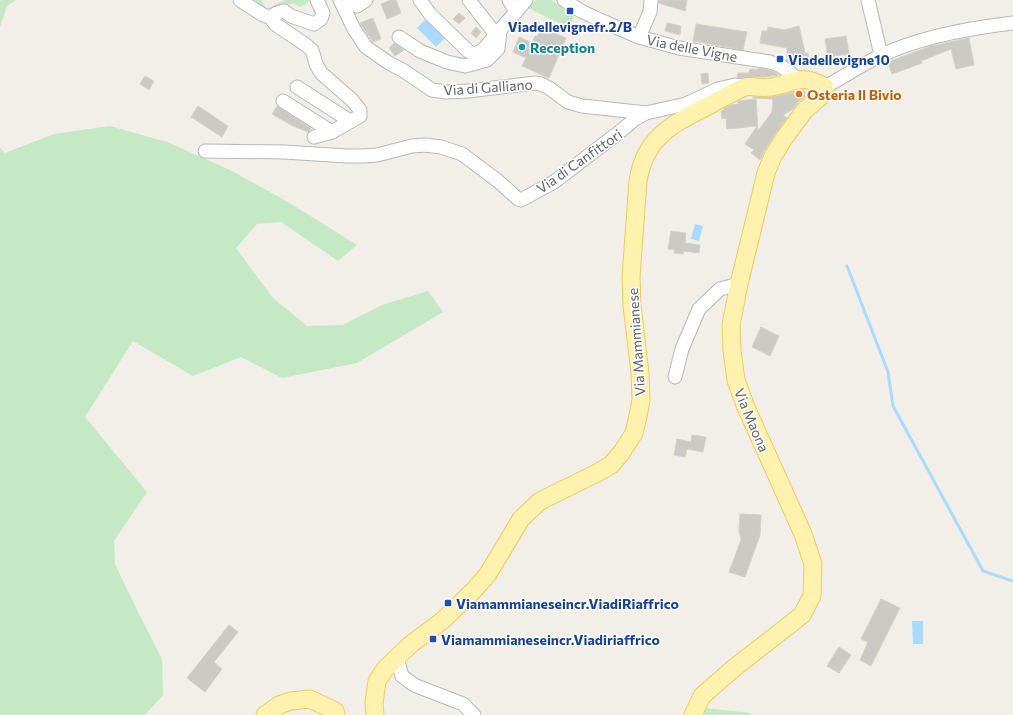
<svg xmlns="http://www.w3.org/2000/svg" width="1013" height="715" font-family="Commissioner,sans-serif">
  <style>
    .green { fill: #c5e8c5 }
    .water { fill: #aadaff }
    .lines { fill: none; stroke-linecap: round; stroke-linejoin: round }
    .stream { stroke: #aadaff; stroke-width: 3 }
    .building { fill: #cccac5; stroke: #d6d1c6 }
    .minor-casing { stroke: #b5b8bc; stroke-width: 15 }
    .major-casing { stroke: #f2c960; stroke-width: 19 }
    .minor { stroke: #fff; stroke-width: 13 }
    .major { stroke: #fff2af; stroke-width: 17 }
    .transit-dot { fill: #1a4fb4; stroke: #fff; stroke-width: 1.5 }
    .culture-dot { fill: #0f9aa8; stroke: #fff; stroke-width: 1.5 }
    .food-dot { fill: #e8710a; stroke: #fff; stroke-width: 1.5 }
    .labels { text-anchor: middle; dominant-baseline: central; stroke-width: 3; stroke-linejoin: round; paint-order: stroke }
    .transit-label { font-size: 14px; font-weight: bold; fill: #164399; stroke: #fff; text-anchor: start }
    .culture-label { font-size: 14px; font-weight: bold; fill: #0d838f; stroke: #fff; text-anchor: start }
    .street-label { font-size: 14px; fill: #5f6368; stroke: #fff }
    .food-label { font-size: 14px; font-weight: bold; fill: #c56008; stroke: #fff; text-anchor: start }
  </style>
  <rect width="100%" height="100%" fill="#f1efe8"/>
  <g class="green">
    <path d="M 0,0 L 16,0 L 7,6 L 0,27 Z"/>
    <path d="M 257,0 L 261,0 L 267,9 L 285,0 L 310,0 L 304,5 L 300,7 L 293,3 L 271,13 L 250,3 Z"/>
    <path d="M 536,0 L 551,0 L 574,16 L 570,28 L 528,8 Z"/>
    <path d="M 110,126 L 167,142 L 230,170 L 288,202 L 357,245 L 338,261 L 281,222 L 257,224 L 236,248 L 272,297 L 307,326 L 343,325 L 382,305 L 428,291 L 443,312 L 357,363 L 282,378 L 241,357 L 193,376 L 133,341 L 85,417 L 147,492 L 114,541 L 115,564 L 137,610 L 162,659 L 163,695 L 145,715 L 0,715 L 0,148 L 5,153 L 54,134 Z"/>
    <path d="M 705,708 L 750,713 L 750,715 L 701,715 Z"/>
  </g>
  <g class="water">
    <path d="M 426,19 L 445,38 L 436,47 L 417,28 Z"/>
    <path d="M 695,224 L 703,226 L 699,241 L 691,239 Z"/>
    <path d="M 912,621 L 923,621 L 923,644 L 913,644 Z"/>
  </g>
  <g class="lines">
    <path class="stream" d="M 847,266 L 888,372 L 893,406 L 983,571 L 1013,581"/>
  </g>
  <g class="building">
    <path d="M 391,0 L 396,0 L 401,13 L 387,19 L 381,4 Z"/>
    <path d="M 659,0 L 687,0 L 685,11 L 659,3 Z"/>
    <path d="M 459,13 L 465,18 L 459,24 L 453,19 Z"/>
    <path d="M 373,18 L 381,39 L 373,42 L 360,23 Z"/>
    <path d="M 667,23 L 681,26 L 680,35 L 665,31 Z"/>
    <path d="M 696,24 L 747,32 L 743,50 L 693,41 Z"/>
    <path d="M 799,26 L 805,53 L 808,53 L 809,64 L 793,65 L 787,61 L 787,48 L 760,43 L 762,31 L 767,31 L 768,27 L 784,30 Z"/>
    <path d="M 476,27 L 481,32 L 476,38 L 471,33 Z"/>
    <path d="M 542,27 L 566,38 L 549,78 L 522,66 L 526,58 L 513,52 L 519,37 L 532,43 L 535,36 L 537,37 Z"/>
    <path d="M 846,36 L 849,54 L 828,57 L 825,39 Z"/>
    <path d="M 969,38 L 974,65 L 956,69 L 951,49 L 921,61 L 922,63 L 892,74 L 888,62 L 931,46 Z"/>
    <path d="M 394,43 L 404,50 L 395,56 L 389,48 Z"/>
    <path d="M 758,68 L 768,70 L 777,73 L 778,75 L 764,77 L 749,77 L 741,78 L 737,77 L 738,73 L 749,73 L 750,69 L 758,70 Z"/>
    <path d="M 708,73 L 709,83 L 702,84 L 701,74 Z"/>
    <path d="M 145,76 L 154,81 L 149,90 L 140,84 Z"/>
    <path d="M 804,90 L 805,96 L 798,102 L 793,109 L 783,115 L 787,118 L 777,131 L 764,151 L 760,160 L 751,153 L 754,150 L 745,144 L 757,126 L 727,129 L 726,118 L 722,119 L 721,111 L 724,110 L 724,108 L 731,105 L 738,104 L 738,101 L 739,101 L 756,99 L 758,131 L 772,112 L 773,99 L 753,98 L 753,97 L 774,97 L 796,91 Z"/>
    <path d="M 198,106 L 228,126 L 222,137 L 191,117 Z"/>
    <path d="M 277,106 L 311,128 L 310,130 L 308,132 L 293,126 L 272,114 Z"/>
    <path d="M 671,231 L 686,233 L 685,243 L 700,245 L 699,253 L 684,251 L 683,254 L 674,253 L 675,250 L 668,249 Z"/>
    <path d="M 761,327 L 779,336 L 770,356 L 752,347 Z"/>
    <path d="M 692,435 L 706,437 L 703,452 L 687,449 L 685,457 L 674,455 L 677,439 L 691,442 Z"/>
    <path d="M 740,514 L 761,515 L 760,535 L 745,577 L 729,572 L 741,540 L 739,531 Z"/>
    <path d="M 881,599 L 900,608 L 871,666 L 860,660 L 868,642 L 861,639 Z"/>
    <path d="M 229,625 L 238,632 L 214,662 L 222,669 L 205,692 L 187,678 Z"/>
    <path d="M 839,647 L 851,655 L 839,673 L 827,666 Z"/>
  </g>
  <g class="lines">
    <g class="minor-casing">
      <g id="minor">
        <path d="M 240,0 L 263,15 L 270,17 L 277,13 L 284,11 L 291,16 L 314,24 L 321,19 L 323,13 L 317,0"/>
        <path d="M 340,0 L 354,29 L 366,47 L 389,63 L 404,71 L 432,90 L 446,92 L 468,91 L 535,83 L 541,84 L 549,88 L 568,102 L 582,106 L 646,113"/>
        <path d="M 350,0 L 352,4 L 357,6 L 366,0"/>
        <path d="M 420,0 L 430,14 L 468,51 C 474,55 478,53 483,50 L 526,0"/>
        <path d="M 469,0 L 496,35"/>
        <path d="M 509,0 L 516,12"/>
        <path d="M 564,0 L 581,11 L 602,21 L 639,37 L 679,48 L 770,62 L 781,66 L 799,80"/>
        <path d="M 868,0 L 881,55"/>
        <path d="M 270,17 L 275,24 L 306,45 L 312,50 L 316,64 L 321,73 L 352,100 L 360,110 L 360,116 L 332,132 L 314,137"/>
        <path d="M 399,37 L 420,51 L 447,62 L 465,66 L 487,60 L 498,49 L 500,30"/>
        <path d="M 639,37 L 650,12 L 651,0"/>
        <path d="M 297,87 L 350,121"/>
        <path d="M 825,87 C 843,77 861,65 880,56 C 919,37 971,28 1013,23"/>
        <path d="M 283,101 L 332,132"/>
        <path d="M 205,151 L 284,152 L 347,156 L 364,156 L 377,155 L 412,146 L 425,145 L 441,147 L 462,154 L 498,181 L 518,199 L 521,200 L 554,182 L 622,130 L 635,119 L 646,113 L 686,104 L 718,89 L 735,85 L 742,86"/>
        <path d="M 675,377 L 682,349 L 699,309 L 720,289 L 739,284"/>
        <path d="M 397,658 L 402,676 L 414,685 L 463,704 L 474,715"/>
      </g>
    </g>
    <g class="major-casing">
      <g id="major">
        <path d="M 265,715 L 279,705 L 291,701 L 310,699 L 335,711 L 336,715"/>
        <path d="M 375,715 L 374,703 L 377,681 L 385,669 L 410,645 L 442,621 L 474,590 L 488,574 L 521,519 L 540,501 L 597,473 L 611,465 L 622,452 L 634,433 L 638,416 L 641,400 L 640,373 L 632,305 L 631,277 L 638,181 C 645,136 673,124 710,105 C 721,99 733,92 745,87 C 749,86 753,87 757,87 C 762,88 767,87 772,87 C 796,82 801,73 825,87 L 821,96 L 805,110 L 785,137 L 773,156 L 766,173 L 739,284 L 731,325 L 732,351 L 736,380 L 745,405 L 803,534 L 813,564 L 812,596 L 802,615 L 734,668 L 702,696 L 693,715"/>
      </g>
    </g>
    <use href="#minor" class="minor"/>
    <use href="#major" class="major"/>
  </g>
  <g class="transit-dot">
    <rect x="566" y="7" width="8" height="8" rx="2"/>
    <rect x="776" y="55" width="8" height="8" rx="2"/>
    <rect x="444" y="599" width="8" height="8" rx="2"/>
    <rect x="429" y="635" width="8" height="8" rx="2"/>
  </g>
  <circle class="culture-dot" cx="522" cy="47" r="4"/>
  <circle class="food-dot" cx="799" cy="94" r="4"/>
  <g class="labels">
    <g class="transit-label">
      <text x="570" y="26" text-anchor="middle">Viadellevignefr.2/B</text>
      <text x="788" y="59">Viadellevigne10</text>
      <text x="456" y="603">Viamammianeseincr.ViadiRiaffrico</text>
      <text x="441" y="639">Viamammianeseincr.Viadiriaffrico</text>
    </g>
    <g class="culture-label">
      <text x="530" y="47">Reception</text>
    </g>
    <g class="street-label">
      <text transform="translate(692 48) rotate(11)">Via delle Vigne</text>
      <text transform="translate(488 87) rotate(-4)">Via di Galliano</text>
      <text transform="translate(579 161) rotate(-35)">Via di Canfittori</text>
      <text transform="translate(636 342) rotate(-94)">Via Mammianese</text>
      <text transform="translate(752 420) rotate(67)">Via Maona</text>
    </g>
    <g class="food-label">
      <text x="807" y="94">Osteria Il Bivio</text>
    </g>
  </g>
</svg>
